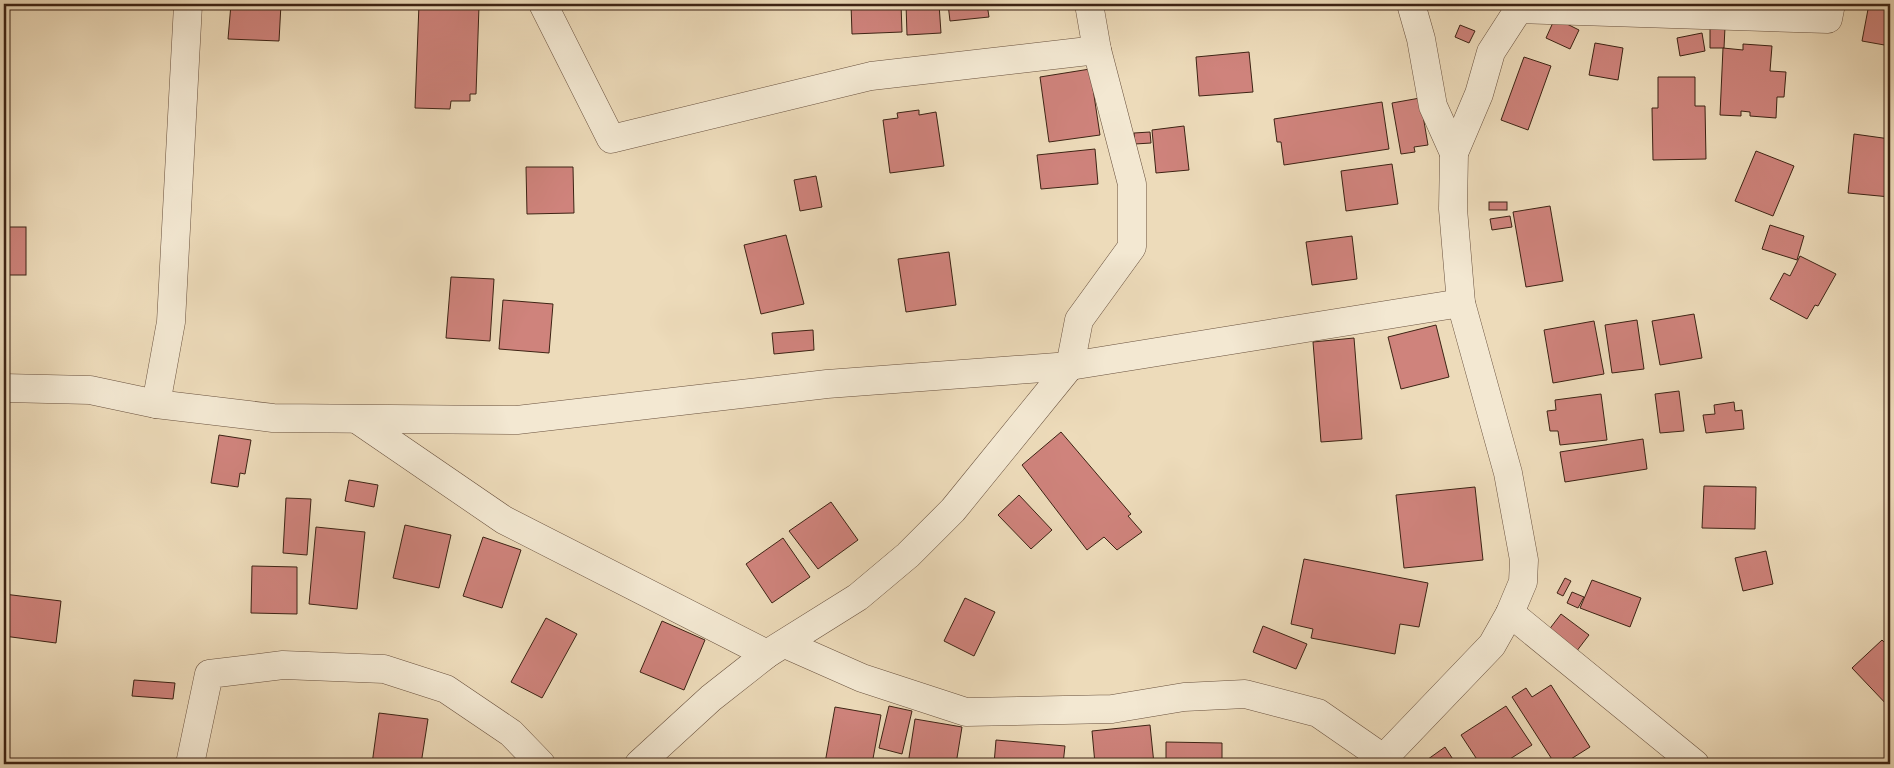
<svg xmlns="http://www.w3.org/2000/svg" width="1894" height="768" font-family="Vollkorn,serif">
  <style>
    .building { fill: #cf837c; stroke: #3d2314 }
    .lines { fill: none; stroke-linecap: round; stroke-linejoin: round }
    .street-casing { stroke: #69513e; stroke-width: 29 }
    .street { stroke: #f3e8d2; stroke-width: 28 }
  </style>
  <rect width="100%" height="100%" fill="#eddbba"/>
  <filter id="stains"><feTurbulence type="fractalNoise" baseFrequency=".004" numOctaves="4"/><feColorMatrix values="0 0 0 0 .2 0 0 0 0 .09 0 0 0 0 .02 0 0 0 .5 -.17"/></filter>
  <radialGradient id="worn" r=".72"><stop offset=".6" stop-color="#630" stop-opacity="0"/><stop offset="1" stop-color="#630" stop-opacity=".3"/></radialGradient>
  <g class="building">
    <path d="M 231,4 L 281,4 L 279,41 L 228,39 Z"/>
    <path d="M 419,4 L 479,6 L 476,94 L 470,94 L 470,101 L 451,101 L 450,109 L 415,108 Z"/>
    <path d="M 851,4 L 901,4 L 902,32 L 852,34 Z"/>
    <path d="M 906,4 L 939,4 L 941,33 L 907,35 Z"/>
    <path d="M 948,4 L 987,4 L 989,17 L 950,21 Z"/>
    <path d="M 1869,4 L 1890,4 L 1890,46 L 1862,41 Z"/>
    <path d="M 1555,18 L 1579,30 L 1570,49 L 1546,38 Z"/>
    <path d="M 1460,25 L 1475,31 L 1469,43 L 1455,37 Z"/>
    <path d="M 1710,26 L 1725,27 L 1724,48 L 1710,48 Z"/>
    <path d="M 1702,33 L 1705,51 L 1680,56 L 1677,38 Z"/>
    <path d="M 1595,43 L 1623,48 L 1618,80 L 1589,75 Z"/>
    <path d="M 1743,44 L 1772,46 L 1770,71 L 1786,72 L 1784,97 L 1777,97 L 1776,118 L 1750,116 L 1750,112 L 1741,111 L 1741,116 L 1720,115 L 1723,48 L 1743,50 Z"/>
    <path d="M 1249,52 L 1253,92 L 1199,96 L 1196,57 Z"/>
    <path d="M 1524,57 L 1551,66 L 1528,130 L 1501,120 Z"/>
    <path d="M 1090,69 L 1100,135 L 1049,142 L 1040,77 Z"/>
    <path d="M 1658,77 L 1695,77 L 1695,106 L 1705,106 L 1706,159 L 1653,160 L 1652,108 L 1658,108 Z"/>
    <path d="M 1420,98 L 1428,145 L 1414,147 L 1415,152 L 1401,154 L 1392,103 Z"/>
    <path d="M 1382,102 L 1389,149 L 1284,165 L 1281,142 L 1277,142 L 1274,119 Z"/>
    <path d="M 919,110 L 919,115 L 936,112 L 944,166 L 890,173 L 883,120 L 898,118 L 897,113 Z"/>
    <path d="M 1184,126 L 1189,170 L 1156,173 L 1152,130 Z"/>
    <path d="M 1150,132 L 1151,143 L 1135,144 L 1134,133 Z"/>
    <path d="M 1854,134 L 1890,139 L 1890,197 L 1848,193 Z"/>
    <path d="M 1095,149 L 1098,184 L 1041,189 L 1037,155 Z"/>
    <path d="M 1756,151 L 1794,166 L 1773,216 L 1735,201 Z"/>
    <path d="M 1392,164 L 1398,204 L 1346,211 L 1341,171 Z"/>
    <path d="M 526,167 L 573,167 L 574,213 L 527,214 Z"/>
    <path d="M 816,176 L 822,207 L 800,211 L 794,180 Z"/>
    <rect x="1489" y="202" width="18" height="8"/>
    <path d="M 1550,206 L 1563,281 L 1526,287 L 1513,212 Z"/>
    <path d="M 1510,216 L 1512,227 L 1492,230 L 1490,219 Z"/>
    <path d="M 1770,225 L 1804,236 L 1797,260 L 1762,249 Z"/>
    <rect x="6" y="227" width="20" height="48"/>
    <path d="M 786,235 L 804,304 L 761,314 L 744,245 Z"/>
    <path d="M 1352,236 L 1357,279 L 1312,285 L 1306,242 Z"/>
    <path d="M 949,252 L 956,305 L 906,312 L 898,259 Z"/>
    <path d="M 1800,256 L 1836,274 L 1818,306 L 1815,305 L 1807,319 L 1770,299 L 1784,273 L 1790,276 Z"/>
    <path d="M 451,277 L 494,279 L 490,341 L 446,338 Z"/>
    <path d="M 503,300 L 553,304 L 549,353 L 499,349 Z"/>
    <path d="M 1694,314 L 1702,358 L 1660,365 L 1652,321 Z"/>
    <path d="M 1637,320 L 1644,369 L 1612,373 L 1605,325 Z"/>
    <path d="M 1594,321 L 1604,374 L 1553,383 L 1544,330 Z"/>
    <path d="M 1436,325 L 1449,377 L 1401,389 L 1388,337 Z"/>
    <path d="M 813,330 L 814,350 L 774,354 L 772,333 Z"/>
    <path d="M 1354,338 L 1362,439 L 1321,442 L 1313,342 Z"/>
    <path d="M 1679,391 L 1684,431 L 1660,433 L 1655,394 Z"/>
    <path d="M 1601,394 L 1607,440 L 1560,445 L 1558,431 L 1550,431 L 1547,411 L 1556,410 L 1555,400 Z"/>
    <path d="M 1734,402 L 1735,411 L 1742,410 L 1744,429 L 1706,433 L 1703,415 L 1715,414 L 1714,405 Z"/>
    <path d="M 1061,432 L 1131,514 L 1128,516 L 1142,532 L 1117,550 L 1104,537 L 1087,550 L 1022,465 Z"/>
    <path d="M 219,435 L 251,440 L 245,474 L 240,473 L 238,487 L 211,483 Z"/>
    <path d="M 1643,439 L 1647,469 L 1565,482 L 1560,452 Z"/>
    <path d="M 349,480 L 378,485 L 374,507 L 345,501 Z"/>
    <path d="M 1704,486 L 1756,487 L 1755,529 L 1702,528 Z"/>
    <path d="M 1475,487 L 1483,560 L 1404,568 L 1396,495 Z"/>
    <path d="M 1019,495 L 1052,530 L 1031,549 L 998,515 Z"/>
    <path d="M 286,498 L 311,499 L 307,555 L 283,553 Z"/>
    <path d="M 831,502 L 858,540 L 818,569 L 789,531 Z"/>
    <path d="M 405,525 L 451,535 L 439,588 L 393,578 Z"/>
    <path d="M 316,527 L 365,532 L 357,609 L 309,604 Z"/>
    <path d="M 483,537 L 521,550 L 502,608 L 463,596 Z"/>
    <path d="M 783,538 L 810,577 L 772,603 L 746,564 Z"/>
    <path d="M 1766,551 L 1773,584 L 1743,591 L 1735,558 Z"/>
    <path d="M 1304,559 L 1428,583 L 1419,627 L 1400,624 L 1395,654 L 1311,638 L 1313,629 L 1291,624 Z"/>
    <path d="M 252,566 L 297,567 L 297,614 L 251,613 Z"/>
    <path d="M 1565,578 L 1571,581 L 1563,596 L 1557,593 Z"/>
    <path d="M 1592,580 L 1641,598 L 1630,627 L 1580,608 Z"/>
    <path d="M 1572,592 L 1584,597 L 1578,608 L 1567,603 Z"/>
    <path d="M 4,594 L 61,601 L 56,643 L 4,636 Z"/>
    <path d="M 965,598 L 995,612 L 974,656 L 944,641 Z"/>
    <path d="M 1561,614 L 1589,635 L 1576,652 L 1548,631 Z"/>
    <path d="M 546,618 L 577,634 L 542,698 L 511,682 Z"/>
    <path d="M 662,621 L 705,640 L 684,690 L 640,672 Z"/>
    <path d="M 1263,626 L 1307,644 L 1296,669 L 1253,652 Z"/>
    <path d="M 1882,640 L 1890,648 L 1890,708 L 1852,668 Z"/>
    <path d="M 134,680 L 175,683 L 173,699 L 132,696 Z"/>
    <path d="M 1551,685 L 1590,747 L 1563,764 L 1555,764 L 1512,697 L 1526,688 L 1532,697 Z"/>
    <path d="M 889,706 L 912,711 L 902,754 L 879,748 Z"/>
    <path d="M 1506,706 L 1532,745 L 1502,764 L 1480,764 L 1461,735 Z"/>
    <path d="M 835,707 L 881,715 L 872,764 L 825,763 Z"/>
    <path d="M 379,713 L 428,719 L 421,764 L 372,764 Z"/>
    <path d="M 915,719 L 962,727 L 956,764 L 908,764 Z"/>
    <path d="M 1150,725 L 1154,764 L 1095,764 L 1092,731 Z"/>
    <path d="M 996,740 L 1065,746 L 1063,764 L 994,764 Z"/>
    <path d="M 1166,742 L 1222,743 L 1222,764 L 1166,764 Z"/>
    <path d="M 1445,747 L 1456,764 L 1426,764 L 1424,762 Z"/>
  </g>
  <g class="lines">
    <g class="street-casing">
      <g id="street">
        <path d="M 543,4 L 611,139 L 871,76 L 1097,50"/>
        <path d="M 1411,4 L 1421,39 L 1433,106 L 1454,153"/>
        <path d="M 1519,9 L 1828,19 L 1831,4"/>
        <path d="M 4,388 L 90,390 L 156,404 L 273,418 L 517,420 L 827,384 L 1070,366 L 1461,303"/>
        <path d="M 156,404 L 171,322 L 188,5"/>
        <path d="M 358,420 L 504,520 L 767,654"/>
        <path d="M 1510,613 L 1695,764"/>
        <path d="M 785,644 L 862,678 L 966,712 L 1112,709 L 1184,697 L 1245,694 L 1318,713 L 1383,758"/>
        <path d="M 190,764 L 209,674 L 283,665 L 384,669 L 446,689 L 511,733 L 541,764"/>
        <path d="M 639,764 L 711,698 L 767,654 L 858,597 L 908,555 L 953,510 L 1070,366 L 1079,320 L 1132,247 L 1132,184 L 1097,50 L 1089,4"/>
        <path d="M 1378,764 L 1492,645 L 1510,613 L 1523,582 L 1524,560 L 1508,473 L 1461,303 L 1453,209 L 1454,153 L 1479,94 L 1491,52 L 1522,4"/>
      </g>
    </g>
    <use href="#street" class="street"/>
  </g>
  <rect width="1894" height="768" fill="none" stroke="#eddbba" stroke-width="20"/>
  <rect x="5" y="5" width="1884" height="758" fill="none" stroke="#3d2314" stroke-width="2.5"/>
  <rect x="10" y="10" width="1874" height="748" fill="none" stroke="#3d2314"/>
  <rect width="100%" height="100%" filter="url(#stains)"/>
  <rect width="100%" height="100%" fill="url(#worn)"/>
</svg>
